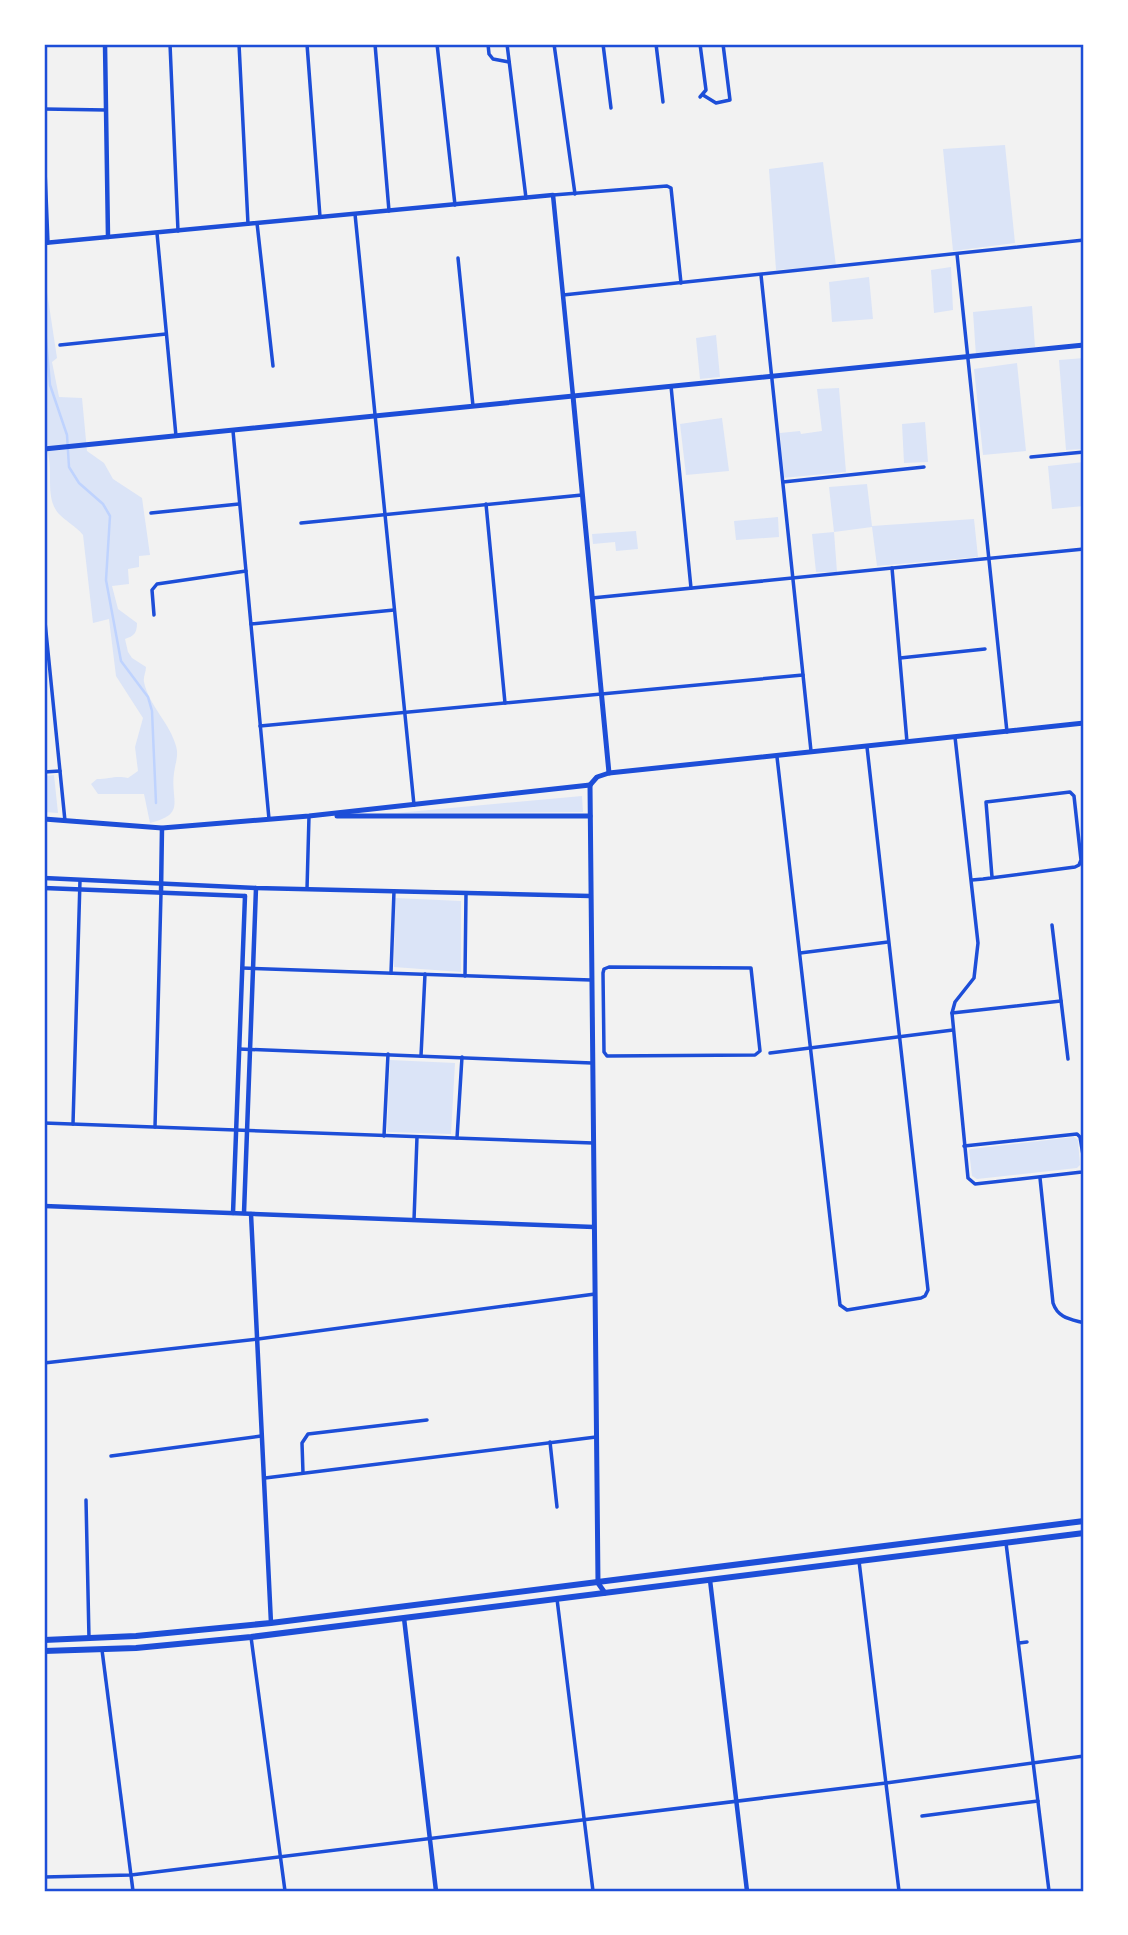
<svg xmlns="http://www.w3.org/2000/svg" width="1128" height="1935" font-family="'Golos Text',sans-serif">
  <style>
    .green { fill: #dbe4f7 }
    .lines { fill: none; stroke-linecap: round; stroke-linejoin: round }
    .stream { stroke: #bfd3fe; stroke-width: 2.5 }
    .minor { stroke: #1d4ed8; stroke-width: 3.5 }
    .tertiary { stroke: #1d4ed8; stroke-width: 4.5 }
    .secondary { stroke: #1d4ed8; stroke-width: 5 }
    .primary { stroke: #1d4ed8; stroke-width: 6 }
    .neatline { fill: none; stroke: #1d4ed8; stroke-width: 2.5 }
  </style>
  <rect width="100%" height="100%" fill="#f2f2f2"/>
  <g class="green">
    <path d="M 1005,145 L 1015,243 L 953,251 L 943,149 Z"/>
    <path d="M 823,162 L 836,266 L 776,270 L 769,169 Z"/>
    <path d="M 951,267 L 953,310 L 934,313 L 931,270 Z"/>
    <path d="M 44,272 L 57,358 L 52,362 L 59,397 L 82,398 L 87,451 L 104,463 L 113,479 L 142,498 L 150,555 L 139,556 L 139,567 L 128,569 L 129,584 L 112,586 L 118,609 L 137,623 C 137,633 134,636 125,639 L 128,652 L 132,658 L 146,667 C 146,672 143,677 144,682 C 149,706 170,723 176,746 C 179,755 175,764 174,773 C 170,801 187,814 150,823 L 144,794 L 98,794 L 91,784 L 97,779 C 109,779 116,775 128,778 L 138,771 L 135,747 L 143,718 L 116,676 L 109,619 L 93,623 L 83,535 C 76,526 65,521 58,513 C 46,498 52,476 49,459 C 48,449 42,442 44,432 C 46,414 50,407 44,389 Z"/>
    <path d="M 869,277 L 873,319 L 832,322 L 829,282 Z"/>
    <path d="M 1032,306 L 1035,347 L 976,356 L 973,312 Z"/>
    <path d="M 716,335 L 720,377 L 700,379 L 696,338 Z"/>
    <path d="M 1084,358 L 1084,449 L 1066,450 L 1059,360 Z"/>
    <path d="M 1017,363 L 1026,451 L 983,455 L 974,369 Z"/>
    <path d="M 839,388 L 846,472 L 782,478 L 780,433 L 800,431 L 801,434 L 822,431 L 817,389 Z"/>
    <path d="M 722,418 L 729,471 L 686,475 L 680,424 Z"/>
    <path d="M 925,422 L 928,462 L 904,463 L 902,424 Z"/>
    <path d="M 1084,462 L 1084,506 L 1052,509 L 1048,466 Z"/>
    <path d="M 867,484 L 872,526 L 974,519 L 978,557 L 877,566 L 872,527 L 834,532 L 837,572 L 816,572 L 812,534 L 834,532 L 829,487 Z"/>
    <path d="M 778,517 L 779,537 L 736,540 L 734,521 Z"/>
    <path d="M 636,531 L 638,549 L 616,551 L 615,542 L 593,544 L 592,534 Z"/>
    <path d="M 54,775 L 58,813 L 44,812 L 44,776 Z"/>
    <path d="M 582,796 L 583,812 L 397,813 Z"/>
    <path d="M 395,898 L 461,901 L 461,972 L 394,967 Z"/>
    <path d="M 390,1060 L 455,1063 L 451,1134 L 387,1132 Z"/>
    <path d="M 1074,1137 L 1078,1140 L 1080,1165 L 1077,1168 L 977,1179 L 972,1176 L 969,1150 L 971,1149 Z"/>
  </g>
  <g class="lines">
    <path class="stream" d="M 44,316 L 50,385 L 67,435 L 69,467 L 79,483 L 103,504 L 110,516 L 106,580 L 121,661 L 148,697 L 152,711 L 156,803"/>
    <g class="minor">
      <path d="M 170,44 L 178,231"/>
      <path d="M 239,44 L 248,224"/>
      <path d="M 307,44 L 320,217"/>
      <path d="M 375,44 L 389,211"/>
      <path d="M 437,44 L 455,205"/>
      <path d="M 488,44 L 489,54 L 493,59 L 509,62"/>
      <path d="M 507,44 L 526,198"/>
      <path d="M 554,44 L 575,194"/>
      <path d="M 603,44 L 611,108"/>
      <path d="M 656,44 L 663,102"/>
      <path d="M 700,44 L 706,90 L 700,97"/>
      <path d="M 703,95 L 716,103 L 730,100 L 723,44"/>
      <path d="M 44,109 L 106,110"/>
      <path d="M 44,146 L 48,243"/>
      <path d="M 553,195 L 667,186 L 671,188 L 681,283"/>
      <path d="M 355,214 L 414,805"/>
      <path d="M 257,223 L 273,366"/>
      <path d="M 157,233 L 176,436"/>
      <path d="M 957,254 L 1007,732"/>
      <path d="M 458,258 L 473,406"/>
      <path d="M 761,275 L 811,751"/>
      <path d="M 563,295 L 1084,240"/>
      <path d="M 60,345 L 166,334"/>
      <path d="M 671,386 L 691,588"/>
      <path d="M 233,431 L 269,819"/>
      <path d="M 1031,457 L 1084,452"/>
      <path d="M 783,482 L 924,467"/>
      <path d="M 486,504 L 505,703"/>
      <path d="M 151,513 L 239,504"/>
      <path d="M 301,523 L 582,495"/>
      <path d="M 892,568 L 907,742"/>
      <path d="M 592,598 L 1084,549"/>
      <path d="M 44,612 L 65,821"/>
      <path d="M 154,615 L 152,590 L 157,584 L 246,571"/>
      <path d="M 251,624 L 394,610"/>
      <path d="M 900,658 L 985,649"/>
      <path d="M 260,726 L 803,675"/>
      <path d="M 955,737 L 978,943 L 974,978 L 955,1002 L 952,1013 L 968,1178 L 975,1184 L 1082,1172 L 1084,1169"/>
      <path d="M 777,757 L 840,1305 L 847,1310 L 921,1298 L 925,1296 L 928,1290 L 867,747"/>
      <path d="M 44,772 L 60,771"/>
      <path d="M 972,880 L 983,879 L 1075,867 L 1079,865 L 1081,860 L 1074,796 L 1070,792 L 986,802 L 992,877"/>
      <path d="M 307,889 L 309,816"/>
      <path d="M 1052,925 L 1068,1059"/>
      <path d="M 800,953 L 888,942"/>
      <path d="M 609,967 L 751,968 L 760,1051 L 755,1055 L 607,1056 L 604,1052 L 603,973 L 604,969 Z"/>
      <path d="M 242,968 L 591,980"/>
      <path d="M 391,973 L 394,891"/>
      <path d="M 465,976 L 466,894"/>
      <path d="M 952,1013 L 1061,1001"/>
      <path d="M 239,1049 L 592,1063"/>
      <path d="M 770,1053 L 953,1030"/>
      <path d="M 421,1056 L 425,974"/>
      <path d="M 44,1123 L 593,1143"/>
      <path d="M 73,1124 L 80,880"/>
      <path d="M 155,1127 L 161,893"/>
      <path d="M 384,1136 L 388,1054"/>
      <path d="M 457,1138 L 462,1057"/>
      <path d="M 964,1146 L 1077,1134 L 1080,1137 L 1084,1161"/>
      <path d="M 1040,1178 L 1053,1303 C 1058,1318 1070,1319 1084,1323"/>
      <path d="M 414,1220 L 417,1137"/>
      <path d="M 44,1363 L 258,1339 L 595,1294"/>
      <path d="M 550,1442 L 557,1507"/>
      <path d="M 111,1456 L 261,1436"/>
      <path d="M 303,1473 L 302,1443 L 308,1434 L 427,1420"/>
      <path d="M 265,1478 L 596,1437"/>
      <path d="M 86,1500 L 89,1638"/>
      <path d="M 44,1538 L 44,1549"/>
      <path d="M 1006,1543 L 1049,1891"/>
      <path d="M 859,1561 L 899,1891"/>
      <path d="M 557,1599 L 593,1891"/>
      <path d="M 251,1637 L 285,1891"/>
      <path d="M 1019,1643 L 1027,1642"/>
      <path d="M 102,1650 L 133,1891"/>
      <path d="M 922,1816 L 1038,1801"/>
      <path d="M 44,1877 L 131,1875 L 886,1783 L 1084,1756"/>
    </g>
    <g class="tertiary">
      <path d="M 105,44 L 108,237"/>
      <path d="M 44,243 L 553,195 L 573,396"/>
      <path d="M 44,878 L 256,888 L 590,896"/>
      <path d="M 44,888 L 245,896"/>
      <path d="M 161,893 L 162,828"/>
      <path d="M 44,1206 L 594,1227"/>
      <path d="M 233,1213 L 245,896"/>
      <path d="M 244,1213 L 256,888"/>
      <path d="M 251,1214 L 271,1623"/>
      <path d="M 710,1580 L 747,1891"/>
      <path d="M 404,1618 L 436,1891"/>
    </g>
    <g class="secondary">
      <path d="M 573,396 L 609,773"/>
      <path d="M 44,449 L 1084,345"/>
      <path d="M 590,785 L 598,1583 L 605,1593"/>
      <path d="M 590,785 L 597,777 L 609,773 L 1084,723"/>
      <path d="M 337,816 L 590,816"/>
      <path d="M 44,819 L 162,828 L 309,816 L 590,785"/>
    </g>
    <g class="primary">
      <path d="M 44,1640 L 136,1636 L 271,1623 L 1084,1521"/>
      <path d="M 44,1651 L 136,1648 L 251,1637 L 1084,1533"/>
    </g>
  </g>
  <rect width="1128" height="1935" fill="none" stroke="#ffffff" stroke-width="91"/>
  <rect x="46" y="46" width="1036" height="1844" class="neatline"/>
</svg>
